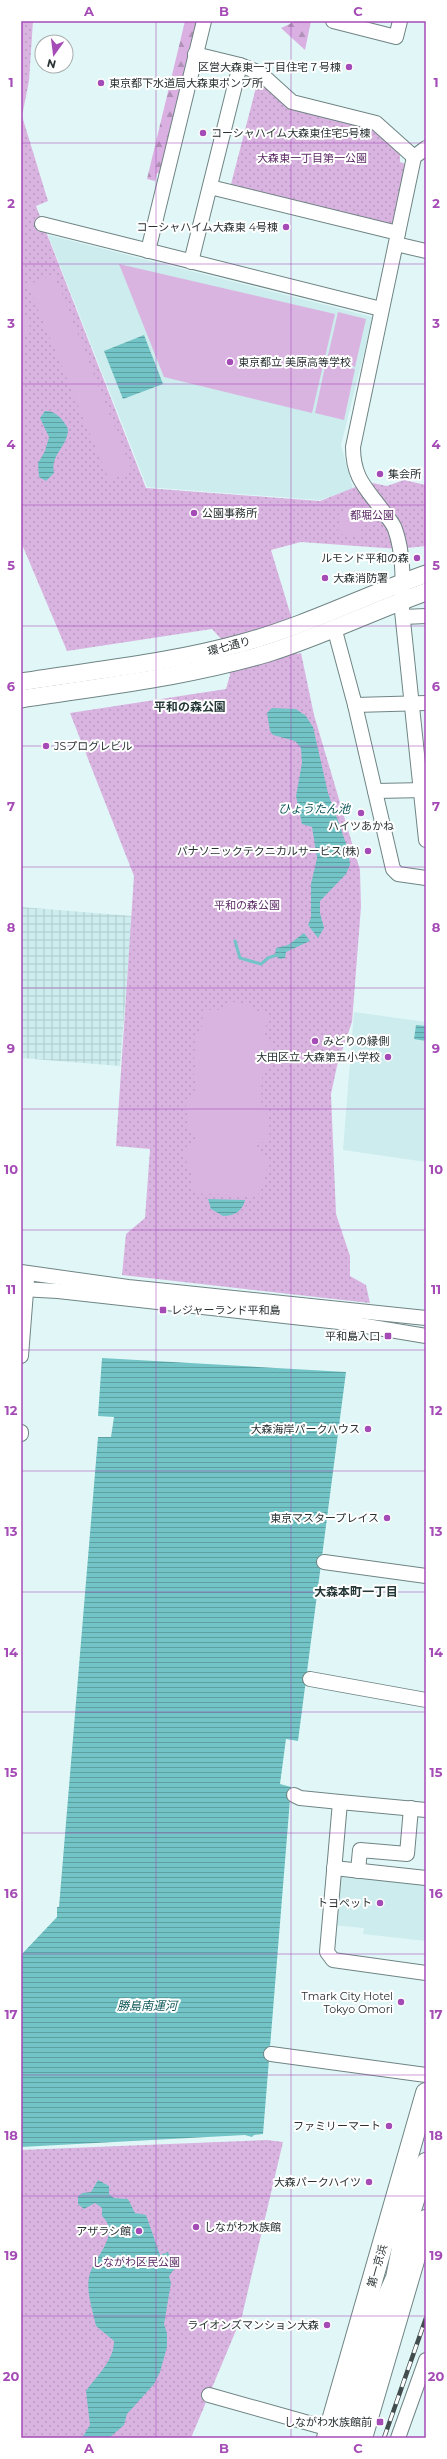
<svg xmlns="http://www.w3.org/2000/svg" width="447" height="2459" font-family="Montserrat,'Noto Sans JP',sans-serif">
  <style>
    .built { fill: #cceced }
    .industrial { fill: url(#industrial-grid) }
    .forest { fill: url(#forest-firs) }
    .park { fill: url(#park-dots) }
    .pitch { fill: #dab4e1 }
    .water { fill: url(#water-rules) }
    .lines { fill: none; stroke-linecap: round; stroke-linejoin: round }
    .stream { stroke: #72c4c6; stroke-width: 3 }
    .minor-casing { stroke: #708484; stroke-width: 16 }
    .major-casing { stroke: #708484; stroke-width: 19 }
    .highway-casing { stroke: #708484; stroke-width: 22 }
    .minor { stroke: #fff; stroke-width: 14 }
    .major { stroke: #fff; stroke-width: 17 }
    .highway { stroke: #fff; stroke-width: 20 }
    .rail-casing { stroke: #434d4e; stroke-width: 4.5 }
    .rail { stroke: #fff; stroke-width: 3; stroke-dasharray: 9; stroke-linecap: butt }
    .grid { fill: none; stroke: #a54bb6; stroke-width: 1; stroke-opacity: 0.55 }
    .poi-dot { fill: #a54bb6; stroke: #fff; stroke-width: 1.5 }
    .labels { text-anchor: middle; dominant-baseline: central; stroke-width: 4; stroke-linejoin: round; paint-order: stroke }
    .poi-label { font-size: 11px; fill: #293132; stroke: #fff; text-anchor: end }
    .park-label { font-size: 11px; fill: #5d2c67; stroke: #fff }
    .street-label { font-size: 11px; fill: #293132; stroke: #fff }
    .neighbourhood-label { font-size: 12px; font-weight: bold; fill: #263838; stroke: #fff }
    .water-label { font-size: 12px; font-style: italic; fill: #0f5759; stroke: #fff }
    .neatline { fill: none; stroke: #a54bb6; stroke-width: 1.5 }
    .grid-label { font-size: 13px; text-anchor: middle; font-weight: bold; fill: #a54bb6 }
  </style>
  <defs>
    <pattern id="industrial-grid" width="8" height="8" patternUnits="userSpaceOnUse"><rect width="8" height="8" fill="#cceced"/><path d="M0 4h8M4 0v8" fill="none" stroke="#afcbcc"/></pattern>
    <pattern id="forest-firs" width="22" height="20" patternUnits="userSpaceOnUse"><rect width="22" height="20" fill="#d9b0e1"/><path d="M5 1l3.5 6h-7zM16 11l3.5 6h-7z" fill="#b090b7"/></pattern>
    <pattern id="park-dots" width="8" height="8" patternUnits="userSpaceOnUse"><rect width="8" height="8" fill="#dab4e1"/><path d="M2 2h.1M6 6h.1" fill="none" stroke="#bb9bc2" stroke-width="1.8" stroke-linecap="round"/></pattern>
    <pattern id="water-rules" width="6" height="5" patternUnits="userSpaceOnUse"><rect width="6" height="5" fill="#72c4c6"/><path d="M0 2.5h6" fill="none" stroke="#5ea0a1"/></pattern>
  </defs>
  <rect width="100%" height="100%" fill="#e1f7f7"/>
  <g class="built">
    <path d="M 48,235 L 373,317 L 341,445 L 353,489 L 320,500 L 147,487 Z"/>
    <path d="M 354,1012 L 426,1022 L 426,1162 L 343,1150 Z"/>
    <path d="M 338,1872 L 426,1882 L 426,1941 L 363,1934 L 364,1928 L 332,1925 Z"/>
  </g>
  <path class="industrial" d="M 21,907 L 132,916 L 120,1066 L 21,1058 Z"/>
  <g class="forest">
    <path d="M 185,21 L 202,21 L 165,174 L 157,173 L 155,181 L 147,179 Z"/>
    <path d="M 296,21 L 311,21 L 305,50 L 281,28 Z"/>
  </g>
  <g class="park">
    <path d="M 21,21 L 33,21 L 29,81 L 22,116 L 48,201 L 36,206 L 146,488 L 320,501 L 368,482 L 387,486 L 404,480 L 426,485 L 426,546 L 398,549 L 301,542 L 271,550 L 291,616 L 297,654 L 301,653 L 314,715 L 360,870 L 361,907 L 352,1022 L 337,1066 L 331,1094 L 336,1214 L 350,1256 L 350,1276 L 366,1285 L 370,1303 L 122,1275 L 126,1234 L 145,1218 L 150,1149 L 116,1146 L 134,876 L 70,713 L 226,689 L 230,675 L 223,641 L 212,629 L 67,651 L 21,542 Z"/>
    <path d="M 259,76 L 292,106 L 373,128 L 400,153 L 400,162 L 408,165 L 394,228 L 230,188 Z"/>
    <path d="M 267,2140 L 283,2142 L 242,2316 L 191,2438 L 21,2438 L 21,2150 Z"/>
  </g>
  <g class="pitch">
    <path d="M 119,264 L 335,314 L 312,413 L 164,377 Z"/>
    <path d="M 54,274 L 132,471 L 109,480 L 28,285 Z"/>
    <path d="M 21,304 L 31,330 L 21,334 Z"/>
    <path d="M 338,312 L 366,319 L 355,367 L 327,360 Z"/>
    <path d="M 326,362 L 355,369 L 344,420 L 315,413 Z"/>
    <path d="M 340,511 L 362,512 L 361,536 L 338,534 Z"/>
    <path d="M 232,1002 C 250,1002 249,1012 267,1013 L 267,1023 L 264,1031 L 272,1049 L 270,1056 L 274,1069 L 267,1068 L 263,1070 L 259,1106 L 267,1114 L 270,1140 L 260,1143 L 257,1146 L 259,1151 L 269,1158 L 264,1183 L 257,1188 L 259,1196 L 191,1193 C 198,1176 188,1170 184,1155 L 185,1148 L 196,1141 L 196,1138 L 188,1131 L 188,1115 L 185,1108 L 196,1088 L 197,1080 L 193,1078 L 196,1062 L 192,1053 L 196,1049 L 194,1039 L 203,1024 L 202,1012 L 206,1010 L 222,1010 Z"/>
  </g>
  <g class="water">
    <path d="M 144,335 L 163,384 L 123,399 L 104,351 Z"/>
    <path d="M 45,411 C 55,410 64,420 68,429 C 68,447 50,454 54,473 L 46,481 L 39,477 L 38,463 L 45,451 L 49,437 L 40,418 Z"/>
    <path d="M 272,708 L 296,709 L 306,716 L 313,727 L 328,793 L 348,849 L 350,865 L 346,874 L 320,901 L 320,913 L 324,928 L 318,938 L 308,925 L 311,918 L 311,884 L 317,858 L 312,827 L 302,824 L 296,796 L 302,763 L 301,748 L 295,741 L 273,735 L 270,731 L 267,713 Z"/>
    <path d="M 304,933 L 310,941 L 286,952 L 285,958 L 280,959 L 275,955 L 276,948 L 288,945 Z"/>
    <path d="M 416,1025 L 426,1026 L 426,1041 L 414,1039 Z"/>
    <path d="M 208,1199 L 245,1200 C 242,1212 234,1216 223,1216 L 211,1209 Z"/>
    <path d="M 102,1358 L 346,1372 L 298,1741 L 286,1739 L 280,1784 L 291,1787 L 263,2134 L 254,2135 L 252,2137 L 245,2135 L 21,2147 L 21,1955 L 57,1917 L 57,1907 L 59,1907 L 98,1437 L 111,1437 L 114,1417 L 98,1416 Z"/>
    <path d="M 98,2180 L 109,2186 L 109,2194 L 114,2198 L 128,2199 L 135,2213 L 146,2215 L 160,2255 L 168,2252 L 175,2268 L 169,2276 L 171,2283 L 164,2324 L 167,2333 L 167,2347 L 160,2372 L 154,2384 L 127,2414 L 124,2425 L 109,2438 L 82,2438 L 90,2425 L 86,2391 C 97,2375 114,2361 114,2341 L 96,2326 C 93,2311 86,2292 89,2277 C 94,2255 122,2235 102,2216 L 102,2208 L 95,2203 L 84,2209 L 78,2204 L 78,2196 L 83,2193 L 91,2192 Z"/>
  </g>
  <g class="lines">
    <path class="stream" d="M 235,941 L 240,958 L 261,964 L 268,958 L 280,954"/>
    <g class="minor-casing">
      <g id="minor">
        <path d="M 333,21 L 396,37 L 400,21"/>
        <path d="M 195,54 L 240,65 L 260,73 L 292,102 L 376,123 L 414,157"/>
        <path d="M 426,148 L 414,157 L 353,447 C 353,478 366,488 383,511 C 387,517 393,523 395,529 C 404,554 403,585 402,611 L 426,840"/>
        <path d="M 210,187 L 398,233"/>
        <path d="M 42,224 L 381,309"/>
        <path d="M 396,244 L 426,251"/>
        <path d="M 148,251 L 204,21"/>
        <path d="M 191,262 L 240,65"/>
        <path d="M 403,617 L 426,616"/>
        <path d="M 334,627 L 355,705 L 393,869 L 398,874 L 426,878"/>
        <path d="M 355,705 L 426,703"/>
        <path d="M 375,791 L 426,790"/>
        <path d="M 21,1272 L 128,1287 L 426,1318"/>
        <path d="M 21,1289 L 58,1291 L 348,1323 L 426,1336"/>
        <path d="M 21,1356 L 27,1279"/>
        <path d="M 21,1432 L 21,1434"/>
        <path d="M 324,1562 L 426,1576"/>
        <path d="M 310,1679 L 426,1700"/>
        <path d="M 294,1795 L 300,1798 L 340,1802"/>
        <path d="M 426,1810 L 340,1802 L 327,1952 L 333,1960 L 426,1973"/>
        <path d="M 334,1868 L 426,1878"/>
        <path d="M 358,1871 L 360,1850 L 407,1854 L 411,1808"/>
        <path d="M 271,2054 L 426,2075"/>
        <path d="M 209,2395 L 330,2429"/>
        <path d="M 398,2438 L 426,2360"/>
      </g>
    </g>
    <g class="major-casing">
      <g id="major">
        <path d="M 21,682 C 95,670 170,663 242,643 C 305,626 364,596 426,574"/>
        <path d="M 21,699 C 104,686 188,677 268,653 C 322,636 373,611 426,592"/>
      </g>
    </g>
    <g class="highway-casing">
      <g id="highway">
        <path d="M 401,2241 L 426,2163"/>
        <path d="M 327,2438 L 426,2093"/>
        <path d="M 345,2438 L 383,2307 L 396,2278 L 406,2228"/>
        <path d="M 362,2438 L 426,2220"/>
      </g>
    </g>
    <use href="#minor" class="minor"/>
    <use href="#major" class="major"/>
    <use href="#highway" class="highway"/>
    <g class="rail-casing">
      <path id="rail" d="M 384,2438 L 426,2318"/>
    </g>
    <use href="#rail" class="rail"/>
  </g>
  <path class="grid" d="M 156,21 L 156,2438M 291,21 L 291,2438M 21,143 L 426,143M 21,264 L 426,264M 21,384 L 426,384M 21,505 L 426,505M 21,626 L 426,626M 21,746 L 426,746M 21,867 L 426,867M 21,988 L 426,988M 21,1109 L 426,1109M 21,1230 L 426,1230M 21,1350 L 426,1350M 21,1471 L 426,1471M 21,1592 L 426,1592M 21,1712 L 426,1712M 21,1833 L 426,1833M 21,1954 L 426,1954M 21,2075 L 426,2075M 21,2196 L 426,2196M 21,2316 L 426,2316"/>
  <g class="poi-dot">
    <circle cx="349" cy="67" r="4"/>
    <circle cx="101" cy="83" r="4"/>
    <circle cx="203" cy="133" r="4"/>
    <circle cx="286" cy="227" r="4"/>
    <circle cx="230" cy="362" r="4"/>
    <circle cx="380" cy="474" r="4"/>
    <circle cx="194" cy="513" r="4"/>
    <circle cx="417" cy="558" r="4"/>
    <circle cx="325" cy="578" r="4"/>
    <circle cx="46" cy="746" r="4"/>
    <circle cx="361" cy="813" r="4"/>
    <circle cx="368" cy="851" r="4"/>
    <circle cx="315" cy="1041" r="4"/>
    <circle cx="388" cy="1057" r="4"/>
    <rect x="159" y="1306" width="8" height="8" rx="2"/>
    <rect x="384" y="1332" width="8" height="8" rx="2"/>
    <circle cx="368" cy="1429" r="4"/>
    <circle cx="387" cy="1518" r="4"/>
    <circle cx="380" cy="1903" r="4"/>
    <circle cx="401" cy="2002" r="4"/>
    <circle cx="389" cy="2126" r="4"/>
    <circle cx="369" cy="2182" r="4"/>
    <circle cx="196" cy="2227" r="4"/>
    <circle cx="139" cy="2231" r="4"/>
    <circle cx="327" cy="2325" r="4"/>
    <rect x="376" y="2418" width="8" height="8" rx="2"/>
  </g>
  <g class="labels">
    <g class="poi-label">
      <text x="341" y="67">区営大森東一丁目住宅７号棟</text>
      <text x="109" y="83" text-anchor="start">東京都下水道局大森東ポンプ所</text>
      <text x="211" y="133" text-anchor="start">コーシャハイム大森東住宅5号棟</text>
      <text x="278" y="227">コーシャハイム大森東 4号棟</text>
      <text x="238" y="362" text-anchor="start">東京都立 美原高等学校</text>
      <text x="388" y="474" text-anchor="start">集会所</text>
      <text x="202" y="513" text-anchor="start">公園事務所</text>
      <text x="409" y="558">ルモンド平和の森</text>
      <text x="333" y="578" text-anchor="start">大森消防署</text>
      <text x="54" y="746" text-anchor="start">JSプログレビル</text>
      <text x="361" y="826" text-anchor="middle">ハイツあかね</text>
      <text x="360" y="851">パナソニックテクニカルサービス(株)</text>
      <text x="323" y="1041" text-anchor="start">みどりの縁側</text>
      <text x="380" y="1057">大田区立 大森第五小学校</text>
      <text x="171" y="1310" text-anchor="start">レジャーランド平和島</text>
      <text x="380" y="1336">平和島入口</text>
      <text x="360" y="1429">大森海岸パークハウス</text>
      <text x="379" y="1518">東京マスタープレイス</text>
      <text x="372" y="1903">トヨペット</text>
      <text x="393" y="1996">Tmark City Hotel<tspan x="393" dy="13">Tokyo Omori</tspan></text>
      <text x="381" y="2126">ファミリーマート</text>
      <text x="361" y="2182">大森パークハイツ</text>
      <text x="204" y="2227" text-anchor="start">しながわ水族館</text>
      <text x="131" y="2231">アザラシ館</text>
      <text x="319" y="2325">ライオンズマンション大森</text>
      <text x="372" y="2422">しながわ水族館前</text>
    </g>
    <g class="park-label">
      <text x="312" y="158">大森東一丁目第一公園</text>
      <text x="372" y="515">都堀公園</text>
      <text x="247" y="905">平和の森公園</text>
      <text x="136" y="2262">しながわ区民公園</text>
    </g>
    <g class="street-label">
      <text transform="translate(229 646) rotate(-15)">環七通り</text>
      <text transform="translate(377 2266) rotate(-74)">第一京浜</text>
    </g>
    <g class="neighbourhood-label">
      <text x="190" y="706">平和の森公園</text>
      <text x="356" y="1591">大森本町一丁目</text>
    </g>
    <g class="water-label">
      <text x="314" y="808">ひょうたん池</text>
      <text x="147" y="2005">勝島南運河</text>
    </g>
  </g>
  <rect width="447" height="2459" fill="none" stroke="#ffffff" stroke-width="44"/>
  <g transform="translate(54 54) rotate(194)"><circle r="19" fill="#ffffff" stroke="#a9adad"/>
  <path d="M0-3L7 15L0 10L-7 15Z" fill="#a54bb6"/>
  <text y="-6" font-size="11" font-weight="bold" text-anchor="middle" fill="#293132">N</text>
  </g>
  <rect x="22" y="22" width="403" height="2415" class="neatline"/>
  <g class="grid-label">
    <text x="89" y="16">A</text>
    <text x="224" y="16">B</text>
    <text x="358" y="16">C</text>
    <text x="11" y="87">1</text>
    <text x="436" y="87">1</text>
    <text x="11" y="208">2</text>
    <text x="436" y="208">2</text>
    <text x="11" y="328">3</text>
    <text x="436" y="328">3</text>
    <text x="11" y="449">4</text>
    <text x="436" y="449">4</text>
    <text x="11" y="570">5</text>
    <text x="436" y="570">5</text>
    <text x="11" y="691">6</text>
    <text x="436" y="691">6</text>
    <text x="11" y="811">7</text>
    <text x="436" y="811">7</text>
    <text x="11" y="932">8</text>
    <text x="436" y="932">8</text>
    <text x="11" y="1053">9</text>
    <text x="436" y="1053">9</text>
    <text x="11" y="1174">10</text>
    <text x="436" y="1174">10</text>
    <text x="11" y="1294">11</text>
    <text x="436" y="1294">11</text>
    <text x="11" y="1415">12</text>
    <text x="436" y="1415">12</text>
    <text x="11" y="1536">13</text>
    <text x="436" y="1536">13</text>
    <text x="11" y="1657">14</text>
    <text x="436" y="1657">14</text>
    <text x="11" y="1777">15</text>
    <text x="436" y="1777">15</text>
    <text x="11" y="1898">16</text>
    <text x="436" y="1898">16</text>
    <text x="11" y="2019">17</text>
    <text x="436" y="2019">17</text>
    <text x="11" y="2140">18</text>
    <text x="436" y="2140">18</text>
    <text x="11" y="2260">19</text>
    <text x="436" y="2260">19</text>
    <text x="11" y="2381">20</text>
    <text x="436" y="2381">20</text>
    <text x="89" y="2453">A</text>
    <text x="224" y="2453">B</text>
    <text x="358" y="2453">C</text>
  </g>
</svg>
